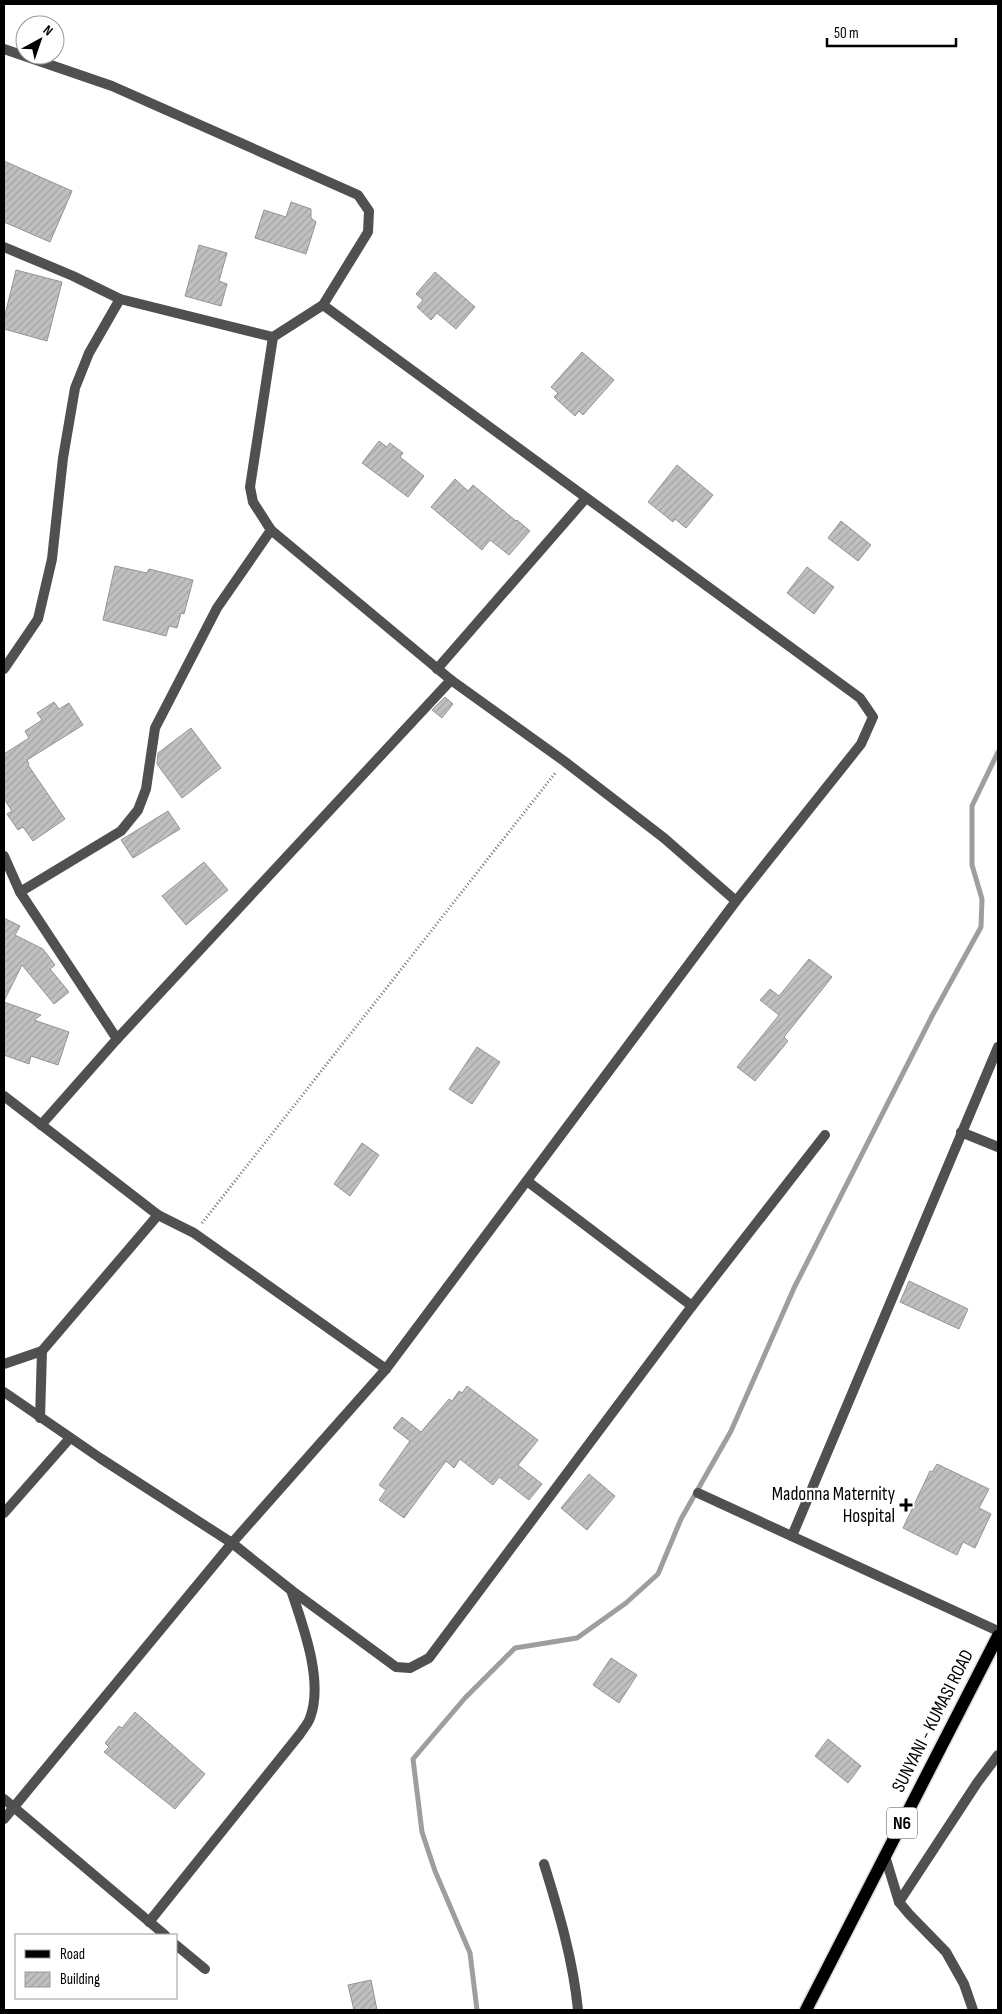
<svg xmlns="http://www.w3.org/2000/svg" width="1002" height="2014" font-family="'Sofia Sans Condensed',sans-serif">
  <style>
    .lines { fill: none; stroke-linecap: round; stroke-linejoin: round }
    .stream { stroke: #9e9e9e; stroke-width: 5 }
    .building { fill: url(#building-hatch); stroke: #949494 }
    .primary-casing { stroke: #dbdbdb; stroke-width: 15 }
    .path { stroke: #727272; stroke-width: 3; stroke-dasharray: 1 2.5; stroke-linecap: butt }
    .street { stroke: #505050; stroke-width: 10 }
    .primary { stroke: #000; stroke-width: 12 }
    .poi-dot { fill: #000; stroke: #fff; stroke-width: 2 }
    .labels { text-anchor: middle; dominant-baseline: central; stroke-width: 4.5; stroke-linejoin: round; paint-order: stroke }
    .shield { fill: #fff; stroke: #4c4c4c; stroke-width: 1 }
    .shield-label { font-size: 18px; font-weight: bold; fill: #000 }
    .poi-label { font-size: 19px; fill: #000; stroke: #fff; text-anchor: end }
    .street-label { font-size: 19px; fill: #000; stroke: #fff }
  </style>
  <defs>
    <pattern id="building-hatch" width="6" height="6" patternUnits="userSpaceOnUse" patternTransform="scale(1.25)"><rect width="6" height="6" fill="#c0c0c0"/><path d="M-1 1l2-2M0 6l6-6M5 7l2-2" fill="none" stroke="#a3a3a3"/></pattern>
  </defs>
  <rect width="100%" height="100%" fill="#fff"/>
  <g class="lines">
    <path class="stream" d="M 477,2010 L 470,1953 L 435,1871 L 422,1832 L 413,1759 L 465,1698 L 515,1648 L 577,1638 L 626,1603 L 658,1574 L 681,1519 L 731,1431 L 794,1288 L 932,1016 L 981,927 L 982,899 L 972,865 L 972,806 L 998,752"/>
  </g>
  <g class="building">
    <path d="M 4,161 L 72,191 L 50,242 L 4,222 Z"/>
    <path d="M 291,202 L 311,209 L 311,218 L 316,222 L 306,254 L 255,238 L 264,210 L 286,217 Z"/>
    <path d="M 199,245 L 227,253 L 219,281 L 227,284 L 221,306 L 185,296 Z"/>
    <path d="M 16,270 L 62,282 L 47,341 L 4,329 L 4,319 Z"/>
    <path d="M 435,272 L 475,307 L 456,329 L 437,313 L 431,320 L 417,307 L 423,300 L 416,294 Z"/>
    <path d="M 582,352 L 614,380 L 583,415 L 579,411 L 575,416 L 554,397 L 558,393 L 551,387 Z"/>
    <path d="M 379,441 L 387,447 L 390,443 L 403,453 L 400,457 L 424,476 L 408,497 L 362,463 Z"/>
    <path d="M 677,465 L 713,495 L 686,528 L 675,519 L 673,522 L 648,502 Z"/>
    <path d="M 455,479 L 468,491 L 473,485 L 516,521 L 517,520 L 530,531 L 509,555 L 490,540 L 482,550 L 431,507 Z"/>
    <path d="M 841,521 L 871,545 L 858,561 L 828,538 Z"/>
    <path d="M 115,566 L 147,573 L 149,569 L 193,580 L 184,614 L 181,613 L 177,628 L 169,626 L 166,636 L 103,620 Z"/>
    <path d="M 807,567 L 834,587 L 814,614 L 787,593 Z"/>
    <path d="M 445,697 L 453,704 L 442,718 L 432,710 Z"/>
    <path d="M 54,702 L 59,709 L 69,703 L 83,725 L 27,760 L 29,764 L 28,765 L 65,819 L 33,841 L 23,827 L 18,830 L 7,814 L 12,811 L 4,799 L 4,754 L 29,738 L 25,731 L 42,720 L 37,713 Z"/>
    <path d="M 191,728 L 221,768 L 182,798 L 157,764 L 158,753 Z"/>
    <path d="M 168,811 L 180,829 L 133,858 L 121,840 Z"/>
    <path d="M 204,862 L 228,890 L 186,925 L 162,896 Z"/>
    <path d="M 4,918 L 20,926 L 15,935 L 43,949 L 55,965 L 50,969 L 69,992 L 54,1004 L 22,965 L 4,1001 Z"/>
    <path d="M 809,959 L 832,977 L 784,1037 L 788,1041 L 755,1081 L 737,1067 L 779,1015 L 760,1000 L 770,989 L 779,996 Z"/>
    <path d="M 4,1002 L 41,1015 L 34,1020 L 69,1032 L 58,1065 L 31,1056 L 29,1064 L 4,1055 Z"/>
    <path d="M 477,1047 L 500,1062 L 472,1104 L 449,1089 Z"/>
    <path d="M 362,1143 L 379,1155 L 350,1196 L 334,1184 Z"/>
    <path d="M 909,1281 L 968,1309 L 959,1329 L 900,1302 Z"/>
    <path d="M 467,1386 L 538,1440 L 518,1465 L 542,1484 L 529,1500 L 499,1477 L 493,1485 L 460,1459 L 454,1468 L 446,1461 L 404,1518 L 379,1500 L 386,1490 L 379,1485 L 410,1441 L 393,1428 L 402,1417 L 421,1432 L 449,1399 L 452,1401 L 459,1391 L 462,1393 Z"/>
    <path d="M 937,1464 L 989,1489 L 979,1508 L 991,1514 L 975,1548 L 963,1542 L 957,1555 L 903,1528 L 930,1471 L 932,1472 Z"/>
    <path d="M 589,1474 L 615,1496 L 587,1530 L 561,1508 Z"/>
    <path d="M 611,1658 L 637,1675 L 619,1703 L 593,1685 Z"/>
    <path d="M 135,1712 L 205,1774 L 175,1809 L 104,1752 L 109,1747 L 105,1743 L 119,1726 L 122,1728 Z"/>
    <path d="M 828,1739 L 861,1766 L 848,1783 L 815,1756 Z"/>
    <path d="M 371,1980 L 377,2010 L 354,2010 L 348,1985 Z"/>
  </g>
  <g class="lines">
    <g class="primary-casing">
      <path id="primary" d="M 806,2010 L 998,1636"/>
    </g>
    <path class="path" d="M 202,1223 L 556,772"/>
    <g class="street">
      <path d="M 4,49 L 112,86 L 358,195 L 369,211 L 368,232 L 323,305 L 273,337 L 120,299 L 73,276 L 4,247"/>
      <path d="M 273,337 L 250,487 L 253,502 L 271,530 L 451,680 L 564,761 L 664,838 L 736,901"/>
      <path d="M 4,669 L 38,619 L 52,559 L 63,458 L 75,388 L 89,353 L 120,299"/>
      <path d="M 437,669 L 586,498"/>
      <path d="M 4,856 L 20,892 L 117,1039"/>
      <path d="M 20,892 L 121,831 L 138,810 L 146,789 L 155,728 L 217,608 L 271,530"/>
      <path d="M 4,1096 L 158,1215 L 194,1233 L 386,1369"/>
      <path d="M 41,1125 L 117,1039 L 451,680"/>
      <path d="M 961,1132 L 998,1147"/>
      <path d="M 527,1181 L 692,1306"/>
      <path d="M 4,1364 L 42,1351 L 158,1215"/>
      <path d="M 4,1392 L 100,1458 L 232,1543 L 291,1590 L 396,1667 L 410,1668 L 429,1658 L 692,1306 L 825,1135"/>
      <path d="M 40,1418 L 42,1351"/>
      <path d="M 698,1493 L 998,1631"/>
      <path d="M 4,1513 L 70,1438"/>
      <path d="M 792,1536 L 998,1047"/>
      <path d="M 4,1799 L 165,1935"/>
      <path d="M 4,1819 L 232,1543 L 386,1369 L 736,901 L 861,744 L 873,717 L 860,698 L 323,305"/>
      <path d="M 885,1856 L 899,1902 L 909,1914 L 946,1952 L 964,1984 L 973,2010"/>
      <path d="M 544,1864 C 559,1912 573,1960 578,2010"/>
      <path d="M 899,1902 L 977,1783 L 998,1755"/>
      <path d="M 149,1922 L 300,1734 C 303,1729 308,1724 310,1718 C 324,1681 303,1626 291,1590"/>
      <path d="M 176,1945 L 205,1969"/>
    </g>
    <use href="#primary" class="primary"/>
  </g>
  <path class="poi-dot" d="M903.5 1497.5h5v5h5v5h-5v5h-5v-5h-5v-5h5z"/>
  <g class="labels">
    <rect class="shield" x="887" y="1807.5" width="30" height="31" rx="4"/>
    <g class="shield-label">
      <text x="902" y="1823">N6</text>
    </g>
    <g class="poi-label">
      <text x="895" y="1494">Madonna Maternity<tspan x="895" dy="22">Hospital</tspan></text>
    </g>
    <g class="street-label">
      <text transform="translate(933 1721) rotate(-63)">SUNYANI - KUMASI ROAD</text>
    </g>
  </g>
  <rect width="1002" height="2014" fill="none" stroke="#000000" stroke-width="10"/>
  <rect x="15" y="1934" width="162" height="65" fill="#ffffff" stroke="#999999"/>
  <rect x="25" y="1950" width="25" height="8" fill="#000000" stroke="#999999"/>
  <text x="60" y="1959" font-size="15" fill="#000000">Road</text>
  <rect x="25" y="1972" width="25" height="15" fill="url(#building-hatch)" stroke="#999999"/>
  <text x="60" y="1984" font-size="15" fill="#000000">Building</text>
  <g transform="translate(40 40) rotate(40)"><circle r="24" fill="#ffffff" stroke="#999999"/>
  <path d="M0-4L9 19L0 12L-9 19Z" fill="#000000"/>
  <text y="-8" font-size="14" font-weight="bold" text-anchor="middle" fill="#000000">N</text>
  </g>
  <path d="M827 38v8h129v-8" fill="none" stroke="#000000" stroke-width="2.5"/>
  <text x="834" y="38" font-size="15" fill="#000000" stroke="#ffffff" stroke-width="4" paint-order="stroke">50 m</text>
</svg>
